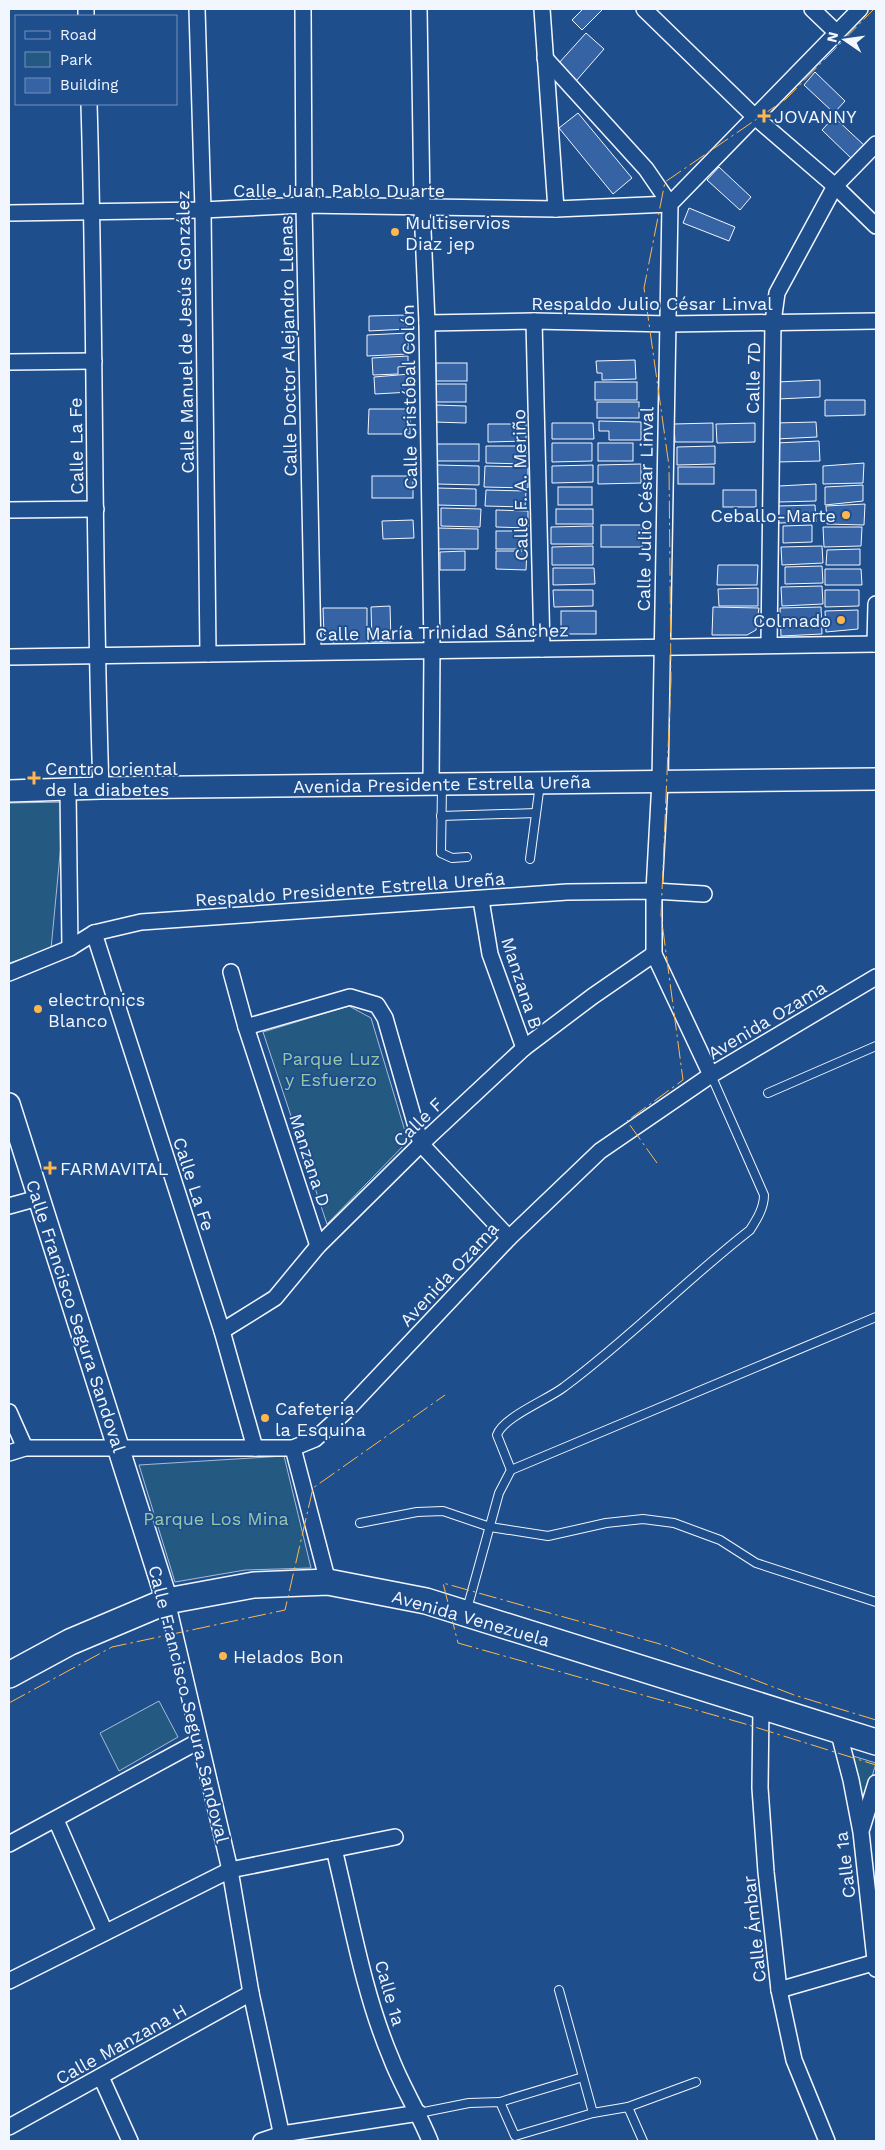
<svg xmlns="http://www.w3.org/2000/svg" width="885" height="2150" font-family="'Work Sans',sans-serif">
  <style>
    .green { fill: #245a82; stroke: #a8bbd7 }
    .building { fill: #3563a3; stroke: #f2f6ff }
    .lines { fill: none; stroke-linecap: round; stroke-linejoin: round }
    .service-casing { stroke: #f2f6ff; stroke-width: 10 }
    .minor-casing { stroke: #f2f6ff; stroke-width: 18 }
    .secondary-casing { stroke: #f2f6ff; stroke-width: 24 }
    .primary-casing { stroke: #f2f6ff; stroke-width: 28 }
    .service { stroke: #1f4e8c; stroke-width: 8 }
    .minor { stroke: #1f4e8c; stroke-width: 15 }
    .secondary { stroke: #1f4e8c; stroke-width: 21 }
    .primary { stroke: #1f4e8c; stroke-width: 25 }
    .power { stroke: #ffb74d; stroke-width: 1; stroke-dasharray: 18 4 2.5 4; stroke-linecap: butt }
    .poi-dot { fill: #ffb74d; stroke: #1f4e8c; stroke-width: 2 }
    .labels { text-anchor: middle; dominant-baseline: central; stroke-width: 4; stroke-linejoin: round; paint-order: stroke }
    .poi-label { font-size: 18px; fill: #f2f6ff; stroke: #1f4e8c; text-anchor: start }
    .street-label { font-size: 18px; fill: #f2f6ff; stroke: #1f4e8c }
    .park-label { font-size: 18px; fill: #97c8a6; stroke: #1f4e8c }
  </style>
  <rect width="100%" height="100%" fill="#1f4e8c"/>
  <g class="green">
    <path d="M 65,802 L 51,949 L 9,963 L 9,803 Z"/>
    <path d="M 349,1006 L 371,1018 L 408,1141 L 327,1224 L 263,1032 Z"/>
    <path d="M 284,1456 L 311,1568 L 245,1570 L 175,1582 L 139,1465 Z"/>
    <path d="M 159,1701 L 178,1737 L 119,1771 L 100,1733 Z"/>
    <path d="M 853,1756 L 876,1763 L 863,1808 Z"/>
  </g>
  <g class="building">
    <path d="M 583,9 L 603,9 L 582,30 L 572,20 Z"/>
    <path d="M 586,33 L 604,49 L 576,81 L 558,64 Z"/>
    <path d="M 815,72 L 845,101 L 834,113 L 804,85 Z"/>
    <path d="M 578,113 L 632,178 L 613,194 L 559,128 Z"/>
    <path d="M 834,117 L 866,147 L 853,160 L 822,130 Z"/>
    <path d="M 719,167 L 751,197 L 740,210 L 707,180 Z"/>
    <path d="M 689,208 L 735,227 L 729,241 L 683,223 Z"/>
    <path d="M 406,315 L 407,329 L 369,331 L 369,316 Z"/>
    <path d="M 408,333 L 408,354 L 367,356 L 367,335 Z"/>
    <path d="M 408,356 L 408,366 L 398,367 L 398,374 L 373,375 L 372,358 Z"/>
    <path d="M 635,360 L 636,379 L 602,380 L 602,373 L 597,373 L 596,361 Z"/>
    <rect x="436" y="363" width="31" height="18"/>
    <path d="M 410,374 L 411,392 L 375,394 L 374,377 Z"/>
    <path d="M 820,380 L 820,397 L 778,399 L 777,382 Z"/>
    <rect x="595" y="382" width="42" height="18"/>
    <rect x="436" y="384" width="30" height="18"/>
    <path d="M 825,400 L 865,400 L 865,415 L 825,416 Z"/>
    <rect x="597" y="402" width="42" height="16"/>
    <path d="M 436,405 L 466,406 L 466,423 L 435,422 Z"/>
    <path d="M 369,409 L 410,409 L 410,434 L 368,434 Z"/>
    <path d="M 599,421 L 641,422 L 641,440 L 609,440 L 609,431 L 599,431 Z"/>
    <path d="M 816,422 L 817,437 L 776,439 L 775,423 Z"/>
    <path d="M 552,423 L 593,423 L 594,439 L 552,439 Z"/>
    <path d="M 713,423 L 713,442 L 675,442 L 674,424 Z"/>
    <path d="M 755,423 L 755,442 L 717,443 L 716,424 Z"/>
    <path d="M 488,424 L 526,424 L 526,441 L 488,442 Z"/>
    <path d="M 819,441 L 820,461 L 777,462 L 776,443 Z"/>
    <path d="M 552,443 L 592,443 L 592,461 L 552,462 Z"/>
    <rect x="598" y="443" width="35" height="18"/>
    <rect x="436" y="444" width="43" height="17"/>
    <path d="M 486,446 L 526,446 L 526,464 L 486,463 Z"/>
    <path d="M 715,446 L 715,464 L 677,465 L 677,447 Z"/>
    <path d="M 864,463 L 863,483 L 823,484 L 823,466 Z"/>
    <path d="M 641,464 L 641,483 L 598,484 L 598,465 Z"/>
    <path d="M 437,465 L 479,466 L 479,485 L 436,484 Z"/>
    <path d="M 593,465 L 593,482 L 552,483 L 552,466 Z"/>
    <path d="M 485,466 L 528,467 L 528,488 L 484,487 Z"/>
    <rect x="678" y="467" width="36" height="17"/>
    <rect x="372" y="476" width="41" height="22"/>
    <path d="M 816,484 L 816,501 L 779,502 L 779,486 Z"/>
    <path d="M 863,485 L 863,501 L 825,505 L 825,487 Z"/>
    <rect x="558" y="487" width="34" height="18"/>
    <path d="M 437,488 L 476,489 L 476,506 L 437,505 Z"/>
    <path d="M 486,490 L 526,491 L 525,507 L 485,506 Z"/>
    <rect x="723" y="490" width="33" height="17"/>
    <path d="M 865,504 L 864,525 L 827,524 L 826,506 Z"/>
    <path d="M 815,505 L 816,522 L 778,523 L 778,506 Z"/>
    <path d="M 441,508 L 481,509 L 480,527 L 441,526 Z"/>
    <rect x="556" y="509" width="37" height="15"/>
    <path d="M 496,510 L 528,511 L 528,528 L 496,527 Z"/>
    <path d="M 413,520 L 414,538 L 383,539 L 382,521 Z"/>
    <rect x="601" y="525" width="41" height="22"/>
    <path d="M 812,525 L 812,542 L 783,543 L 783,526 Z"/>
    <path d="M 593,526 L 593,544 L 551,544 L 551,527 Z"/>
    <path d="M 823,527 L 862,527 L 861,546 L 824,547 Z"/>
    <path d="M 438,528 L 478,529 L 478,549 L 438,549 Z"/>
    <rect x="496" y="531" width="31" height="18"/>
    <path d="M 593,546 L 593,565 L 552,565 L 552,547 Z"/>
    <path d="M 822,546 L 823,563 L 782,565 L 781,547 Z"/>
    <path d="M 860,549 L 860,565 L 826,565 L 827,550 Z"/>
    <path d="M 465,551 L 465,570 L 440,570 L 440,552 Z"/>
    <path d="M 496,551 L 527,551 L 526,570 L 496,569 Z"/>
    <path d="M 718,565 L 758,565 L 757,585 L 717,585 Z"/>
    <path d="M 822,566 L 823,583 L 785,584 L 785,567 Z"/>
    <path d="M 553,568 L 594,568 L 595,584 L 553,585 Z"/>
    <path d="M 825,569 L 861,569 L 862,585 L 825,585 Z"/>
    <path d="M 822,586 L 823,604 L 782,606 L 781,587 Z"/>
    <path d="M 758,588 L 758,606 L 719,606 L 718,589 Z"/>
    <path d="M 553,590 L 593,590 L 593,606 L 554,607 Z"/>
    <path d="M 825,590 L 859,590 L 859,606 L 825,607 Z"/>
    <path d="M 390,606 L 391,641 L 372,642 L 371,607 Z"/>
    <path d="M 713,607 L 759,608 L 756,630 L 747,635 L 712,635 Z"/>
    <path d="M 821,607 L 822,634 L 781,636 L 780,608 Z"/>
    <path d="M 323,608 L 367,608 L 367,644 L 335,644 L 324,634 Z"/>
    <path d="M 858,610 L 858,629 L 826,632 L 825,611 Z"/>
    <rect x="561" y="611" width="35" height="23"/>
  </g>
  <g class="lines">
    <g class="service-casing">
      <g id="service">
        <path d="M 442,786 L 441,853 L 452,858 L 467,857"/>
        <path d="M 441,816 L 536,813"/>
        <path d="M 530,859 L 540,784"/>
        <path d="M 768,1093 L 876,1046"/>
        <path d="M 511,1470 L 497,1435 C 503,1417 549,1399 564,1387 C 629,1339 686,1280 750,1230 C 757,1219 764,1208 764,1195 L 711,1075"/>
        <path d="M 360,1523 L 417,1512 L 443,1511 L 490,1527 L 548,1536 L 606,1523 L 643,1519 L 674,1523 L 720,1540 L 756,1563 L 876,1602"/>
        <path d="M 467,1609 L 499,1493 L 511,1470 L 876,1317"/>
        <path d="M 500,2102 L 583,2077"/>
        <path d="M 628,2107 L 696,2082"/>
        <path d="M 419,2113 L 469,2103 L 500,2102 L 515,2136 L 593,2113 L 559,1990"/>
        <path d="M 593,2113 L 628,2107 L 643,2141"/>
      </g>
    </g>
    <g class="minor-casing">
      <g id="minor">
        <path d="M 86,9 L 86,16"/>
        <path d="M 197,9 L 203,210 L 208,654"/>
        <path d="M 303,9 L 304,205 L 313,652"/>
        <path d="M 419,9 L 422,207 L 427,323 L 432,650 L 431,785"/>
        <path d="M 542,9 L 556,209"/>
        <path d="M 644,9 L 755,117 L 835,186 L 876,226"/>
        <path d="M 812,9 L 836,32"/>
        <path d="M 545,58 L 646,169 L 670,204"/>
        <path d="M 89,104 C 96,332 93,560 101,788"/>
        <path d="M 9,213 L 203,210 L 304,205 L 556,209 L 670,204"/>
        <path d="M 534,321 L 542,649"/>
        <path d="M 427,323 L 534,321 L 669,324 L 876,321"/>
        <path d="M 9,362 L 94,361"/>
        <path d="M 9,510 L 96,509"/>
        <path d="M 875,644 L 876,604"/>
        <path d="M 769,645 L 773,322 L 777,293 L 835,186 L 876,144"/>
        <path d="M 9,657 L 876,644"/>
        <path d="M 68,790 L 70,948"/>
        <path d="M 481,900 L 490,954 L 524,1048"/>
        <path d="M 94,933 L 222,1331 L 255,1448"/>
        <path d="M 231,972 L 246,1027 L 318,1246"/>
        <path d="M 9,973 L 70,948 L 94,933 L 141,922 L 567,892 L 654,891 L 704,894"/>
        <path d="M 246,1027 L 350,997 L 377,1005 L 385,1018 L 421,1144 L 509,1238"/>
        <path d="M 711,1075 L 654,954 L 654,891 L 660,781 L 670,204 L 860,9"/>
        <path d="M 9,1206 L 38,1198"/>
        <path d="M 222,1331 L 275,1298 L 318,1246 L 421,1144 L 524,1048 L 593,996 L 654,954"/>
        <path d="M 9,1412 L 25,1448"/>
        <path d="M 293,1448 L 328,1582"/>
        <path d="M 9,1453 L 25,1448 L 293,1448 L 315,1439 L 344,1413 L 509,1238 L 600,1151 L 711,1075 L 876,977"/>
        <path d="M 167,1601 L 230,1870 L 251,1993 L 283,2141"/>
        <path d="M 761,1706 L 760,1788 L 766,1872 L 779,1990 L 794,2060 L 827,2141"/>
        <path d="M 838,1730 L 851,1780 L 861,1832 L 876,1969"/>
        <path d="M 56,1820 L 105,1932"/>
        <path d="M 862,1828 L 876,1783"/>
        <path d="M 9,1844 L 199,1741"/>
        <path d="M 334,1849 C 351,1918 363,1992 391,2058 C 402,2087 419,2113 430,2141"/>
        <path d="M 9,1981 L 230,1870 L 395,1837"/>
        <path d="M 779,1990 L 876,1962"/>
        <path d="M 101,2077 L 130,2141"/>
        <path d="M 9,2127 L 251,1993"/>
        <path d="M 261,2141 L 282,2134 L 419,2113"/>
      </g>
    </g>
    <g class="secondary-casing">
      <g id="secondary">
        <path d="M 9,791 L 101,788 L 876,779"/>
        <path d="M 9,1104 L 167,1601"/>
      </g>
    </g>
    <g class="primary-casing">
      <path id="primary" d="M 9,1675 L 70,1642 L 167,1601 L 254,1585 L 328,1582 L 426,1601 L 876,1742"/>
    </g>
    <use href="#service" class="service"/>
    <use href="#minor" class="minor"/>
    <use href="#secondary" class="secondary"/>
    <use href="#primary" class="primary"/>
    <g class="power">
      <path d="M 657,1163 L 627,1121 L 683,1080 L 661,915 L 671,680 L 669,466 L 644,288 L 665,182 L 786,99 L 874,9"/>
      <path d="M 9,1703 L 112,1647 L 285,1610 L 313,1488 L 445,1395"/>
      <path d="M 876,1720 L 794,1695 L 667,1646 L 443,1583 L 458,1643 L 742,1723 L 876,1765"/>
    </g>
  </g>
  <g class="poi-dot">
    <path d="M761.5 108.5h5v5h5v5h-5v5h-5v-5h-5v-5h5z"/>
    <circle cx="395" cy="232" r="5"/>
    <circle cx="846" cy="515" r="5"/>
    <circle cx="841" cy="620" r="5"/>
    <path d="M31.5 770.5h5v5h5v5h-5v5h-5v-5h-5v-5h5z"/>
    <circle cx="38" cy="1009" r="5"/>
    <path d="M47.5 1160.5h5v5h5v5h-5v5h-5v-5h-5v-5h5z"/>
    <circle cx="265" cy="1418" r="5"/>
    <circle cx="223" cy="1656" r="5"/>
  </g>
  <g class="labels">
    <g class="poi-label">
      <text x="774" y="116">JOVANNY</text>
      <text x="405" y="222">Multiservios<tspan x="405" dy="21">Diaz jep</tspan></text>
      <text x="836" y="515" text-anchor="end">Ceballo-Marte</text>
      <text x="831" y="620" text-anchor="end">Colmado</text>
      <text x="45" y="768">Centro oriental<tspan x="45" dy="21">de la diabetes</tspan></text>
      <text x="48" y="999">electronics<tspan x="48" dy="21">Blanco</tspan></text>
      <text x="60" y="1168">FARMAVITAL</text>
      <text x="275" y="1408">Cafeteria<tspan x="275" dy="21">la Esquina</tspan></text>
      <text x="233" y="1656">Helados Bon</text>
    </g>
    <g class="street-label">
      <text x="339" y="190">Calle Juan Pablo Duarte</text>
      <text x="652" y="303">Respaldo Julio César Linval</text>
      <text transform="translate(185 332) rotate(-91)">Calle Manuel de Jesús González</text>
      <text transform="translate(288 346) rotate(-91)">Calle Doctor Alejandro Llenas</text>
      <text transform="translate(753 378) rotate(-89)">Calle 7D</text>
      <text transform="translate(409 397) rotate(-91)">Calle Cristóbal Colón</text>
      <text transform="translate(76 446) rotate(-91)">Calle La Fe</text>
      <text transform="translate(520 485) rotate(-91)">Calle F. A. Meriño</text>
      <text transform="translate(645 509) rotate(-89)">Calle Julio César Linval</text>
      <text transform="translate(442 632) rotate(-1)">Calle María Trinidad Sánchez</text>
      <text transform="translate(442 784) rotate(-1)">Avenida Presidente Estrella Ureña</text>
      <text transform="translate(350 889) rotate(-4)">Respaldo Presidente Estrella Ureña</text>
      <text transform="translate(522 983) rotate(72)">Manzana B</text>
      <text transform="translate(767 1020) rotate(-31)">Avenida Ozama</text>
      <text transform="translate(418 1122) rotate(-44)">Calle F</text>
      <text transform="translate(310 1160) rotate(72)">Manzana D</text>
      <text transform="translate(194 1184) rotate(72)">Calle La Fe</text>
      <text transform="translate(449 1274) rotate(-47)">Avenida Ozama</text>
      <text transform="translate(76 1316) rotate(72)">Calle Francisco Segura Sandoval</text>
      <text transform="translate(471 1618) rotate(16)">Avenida Venezuela</text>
      <text transform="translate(189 1704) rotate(76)">Calle Francisco Segura Sandoval</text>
      <text transform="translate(845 1865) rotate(-97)">Calle 1a</text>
      <text transform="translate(754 1929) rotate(-96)">Calle Ámbar</text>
      <text transform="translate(390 1993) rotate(74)">Calle 1a</text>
      <text transform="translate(121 2044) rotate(-29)">Calle Manzana H</text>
    </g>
    <g class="park-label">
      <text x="331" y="1058">Parque Luz<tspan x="331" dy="21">y Esfuerzo</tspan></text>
      <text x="216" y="1518">Parque Los Mina</text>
    </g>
  </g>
  <rect width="885" height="2150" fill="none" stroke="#f2f6ff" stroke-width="20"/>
  <rect x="15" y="15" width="162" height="90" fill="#1f4e8c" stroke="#7391ba"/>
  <rect x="25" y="31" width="25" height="8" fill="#1f4e8c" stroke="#7391ba"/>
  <text x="60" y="40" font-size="15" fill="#f2f6ff">Road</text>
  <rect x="25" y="52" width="25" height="15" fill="#245a82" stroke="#7391ba"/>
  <text x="60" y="65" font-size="15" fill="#f2f6ff">Park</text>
  <rect x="25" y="78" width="25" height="15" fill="#3563a3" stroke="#7391ba"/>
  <text x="60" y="90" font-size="15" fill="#f2f6ff">Building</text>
  <g transform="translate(845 40) rotate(283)" stroke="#1f4e8c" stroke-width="4" paint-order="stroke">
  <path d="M0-4L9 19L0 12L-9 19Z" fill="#f2f6ff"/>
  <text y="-8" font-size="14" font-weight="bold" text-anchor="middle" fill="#f2f6ff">N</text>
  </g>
</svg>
